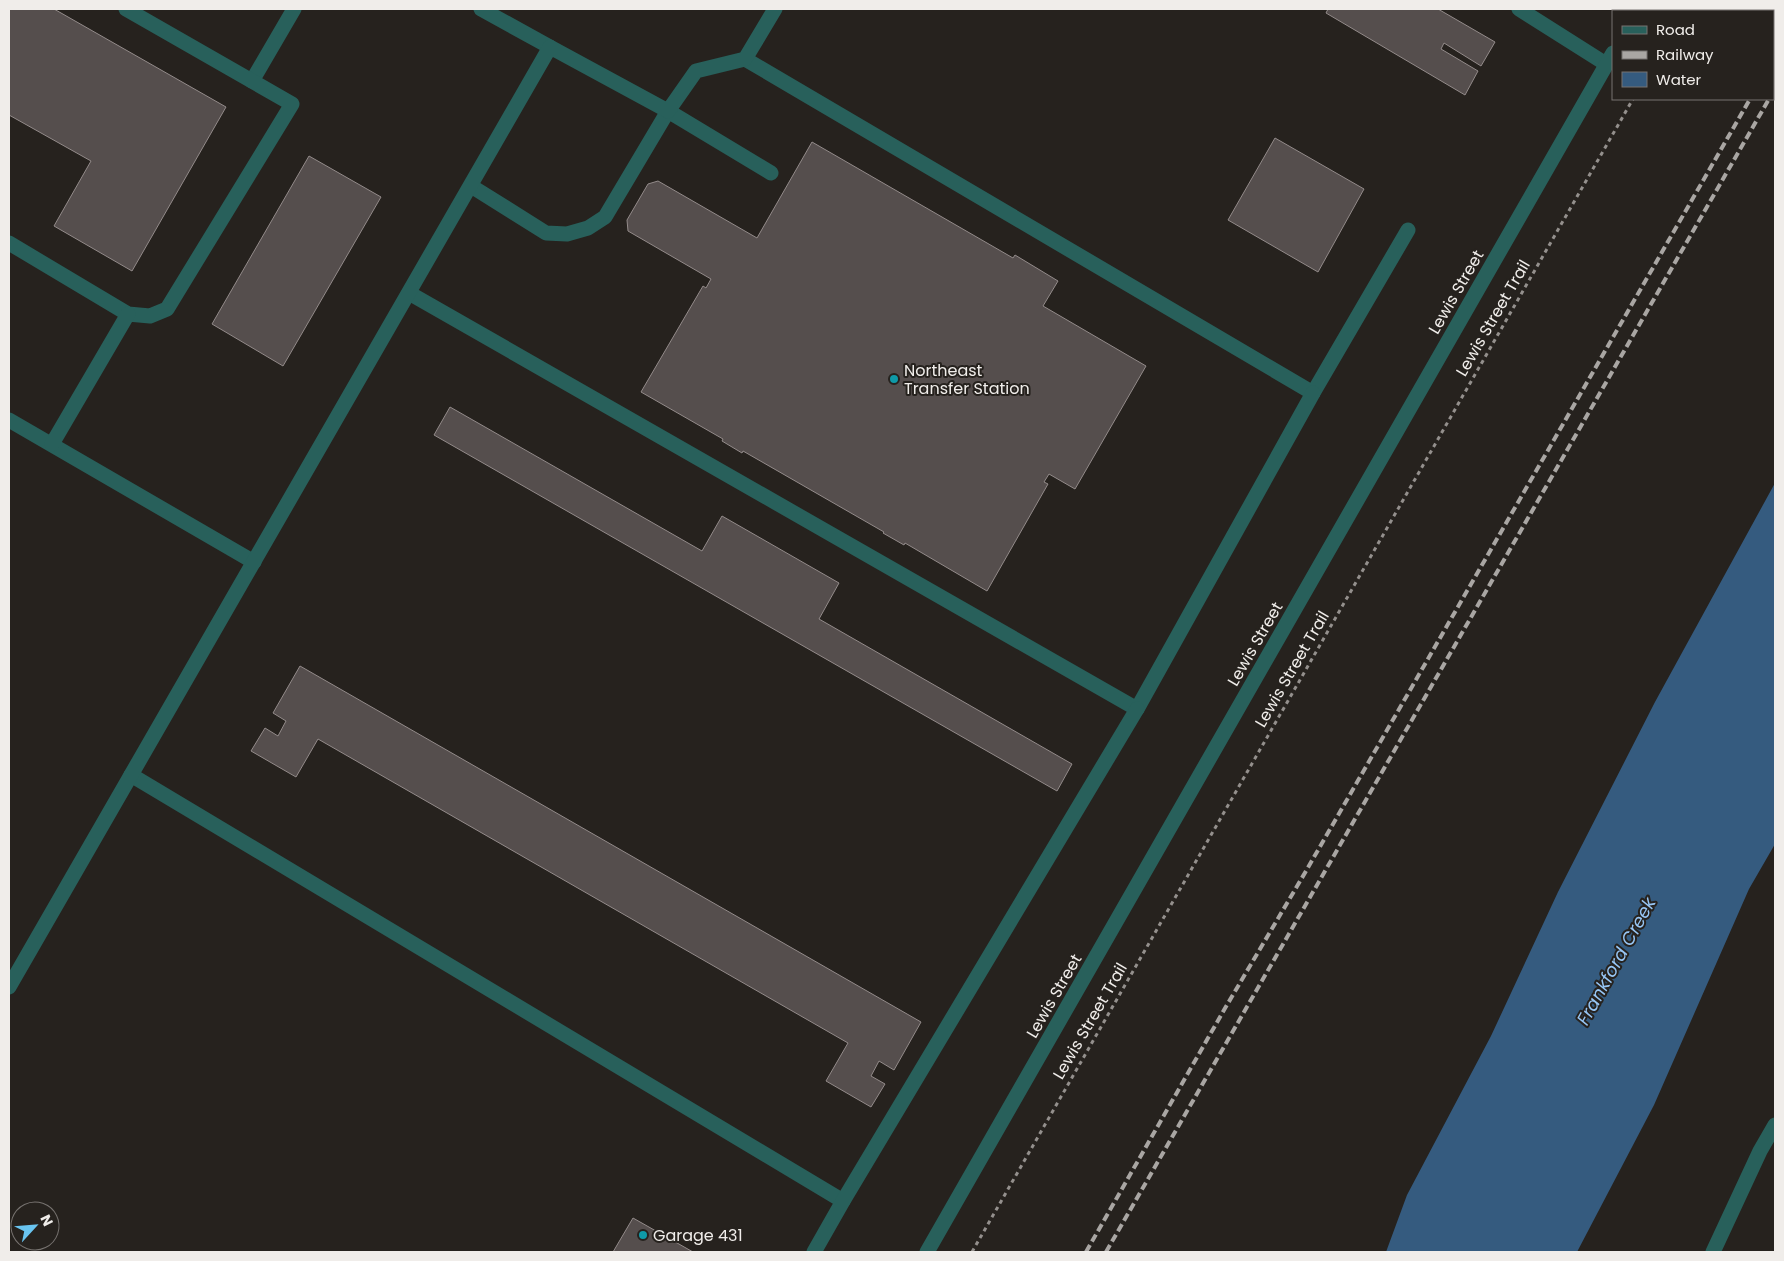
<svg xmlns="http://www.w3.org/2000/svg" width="1784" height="1261" font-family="Poppins,sans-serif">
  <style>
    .water { fill: #355b7f }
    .building { fill: #554e4d; stroke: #938b8a }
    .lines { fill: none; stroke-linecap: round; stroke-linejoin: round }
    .path { stroke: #94908d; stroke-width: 3; stroke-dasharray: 4 4; stroke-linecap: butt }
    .minor { stroke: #28605b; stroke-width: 15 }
    .rail { stroke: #a9a6a3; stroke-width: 4; stroke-dasharray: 8 4; stroke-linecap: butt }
    .culture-dot { fill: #0f9aa8; stroke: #26221e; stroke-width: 2 }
    .labels { text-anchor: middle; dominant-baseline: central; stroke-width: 4; stroke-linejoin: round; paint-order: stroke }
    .street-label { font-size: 16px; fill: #f0edea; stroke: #26221e }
    .poi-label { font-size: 16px; fill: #f0edea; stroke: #26221e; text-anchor: start }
    .water-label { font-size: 18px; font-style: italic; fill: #97c6f5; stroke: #26221e }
  </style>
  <rect width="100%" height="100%" fill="#26221e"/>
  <path class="water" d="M 1775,483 L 1775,844 L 1749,889 L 1654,1105 L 1577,1252 L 1386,1252 L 1407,1195 L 1491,1036 L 1558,892 L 1655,702 Z"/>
  <g class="building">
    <path d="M 9,9 L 54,9 L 226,107 L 132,271 L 54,226 L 91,161 L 9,115 Z"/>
    <path d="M 1328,9 L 1438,9 L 1495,42 L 1481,66 L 1444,43 L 1441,49 L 1478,71 L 1465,95 L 1326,13 Z"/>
    <path d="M 1275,138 L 1364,189 L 1318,272 L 1228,220 Z"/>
    <path d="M 812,142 L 1013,258 L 1015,255 L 1058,281 L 1043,306 L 1146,366 L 1075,489 L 1049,474 L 1044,482 L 1048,484 L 987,591 L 905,543 L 904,545 L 883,533 L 884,532 L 743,451 L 742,453 L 722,441 L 723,439 L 641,392 L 703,286 L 706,288 L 711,279 L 628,231 L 627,220 L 648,184 L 658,181 L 757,238 Z"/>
    <path d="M 309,156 L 381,197 L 283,366 L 212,324 Z"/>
    <path d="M 450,407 L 702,551 L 722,516 L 839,583 L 819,619 L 1072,764 L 1057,791 L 434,435 Z"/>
    <path d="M 300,666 L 921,1022 L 894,1070 L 879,1061 L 871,1076 L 885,1084 L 871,1107 L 826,1081 L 848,1043 L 318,739 L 296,777 L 251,751 L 265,728 L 278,736 L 286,721 L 273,713 Z"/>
    <path d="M 633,1218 L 693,1252 L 613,1252 Z"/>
  </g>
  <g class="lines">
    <g class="path">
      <path d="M 1684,11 L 1685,9"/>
      <path d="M 972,1252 L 1633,99"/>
    </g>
    <g class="minor">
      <path d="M 481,9 L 550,47"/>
      <path d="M 1519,9 L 1606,64"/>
      <path d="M 1639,11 L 1640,9"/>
      <path d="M 745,59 L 1313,393 L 1408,230"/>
      <path d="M 252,81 L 294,9"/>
      <path d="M 471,186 L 546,233 L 567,234 L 588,228 L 605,217 L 668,111 L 771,173"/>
      <path d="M 9,243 L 128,314 L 150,316 L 167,309 L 292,104 L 126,9"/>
      <path d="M 409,293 L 1137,709 L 1313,393"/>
      <path d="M 9,420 L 254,562"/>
      <path d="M 52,444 L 128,314"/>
      <path d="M 131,775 L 843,1201"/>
      <path d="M 9,987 L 550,47 L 668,111 L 696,71 L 745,59 L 775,9"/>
      <path d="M 814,1252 L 843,1201 L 1137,709"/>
      <path d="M 927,1252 L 1613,53"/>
      <path d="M 1713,1252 L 1760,1151 L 1775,1125"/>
    </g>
    <g class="rail">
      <path d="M 1773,58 L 1775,54"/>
      <path d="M 1773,91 L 1775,87"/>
      <path d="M 1086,1252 L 1224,1010 L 1306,871 L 1750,99"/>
      <path d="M 1106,1252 L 1769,99"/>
    </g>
  </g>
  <g class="culture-dot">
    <circle cx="894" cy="379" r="5"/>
    <circle cx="643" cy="1235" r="5"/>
  </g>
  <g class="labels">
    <g class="street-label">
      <text transform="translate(1456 292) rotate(-60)">Lewis Street</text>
      <text transform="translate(1493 318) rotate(-60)">Lewis Street Trail</text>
      <text transform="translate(1255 644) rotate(-60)">Lewis Street</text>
      <text transform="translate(1292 669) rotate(-60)">Lewis Street Trail</text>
      <text transform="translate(1054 996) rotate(-60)">Lewis Street</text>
      <text transform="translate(1090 1021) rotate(-60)">Lewis Street Trail</text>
    </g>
    <g class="poi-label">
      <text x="904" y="370">Northeast<tspan x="904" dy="18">Transfer Station</tspan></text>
      <text x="653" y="1235">Garage 431</text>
    </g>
    <g class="water-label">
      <text transform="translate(1616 961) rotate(-61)">Frankford Creek</text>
    </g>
  </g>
  <rect width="1784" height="1261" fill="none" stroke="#f0edea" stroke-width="20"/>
  <rect x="1612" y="10" width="162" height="90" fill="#26221e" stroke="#777370"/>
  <rect x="1622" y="26" width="25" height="8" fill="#28605b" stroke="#777370"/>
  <text x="1656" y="35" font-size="15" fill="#f0edea">Road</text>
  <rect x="1622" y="51" width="25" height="8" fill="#a9a6a3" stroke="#777370"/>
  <text x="1656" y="60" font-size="15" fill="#f0edea">Railway</text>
  <rect x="1622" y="72" width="25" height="15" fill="#355b7f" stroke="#777370"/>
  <text x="1656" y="85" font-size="15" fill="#f0edea">Water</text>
  <g transform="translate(35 1226) rotate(64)"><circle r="24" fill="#26221e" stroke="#777370"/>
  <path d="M0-4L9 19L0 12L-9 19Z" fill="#69c4f0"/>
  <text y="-8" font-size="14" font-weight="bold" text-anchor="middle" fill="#f0edea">N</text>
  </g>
</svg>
